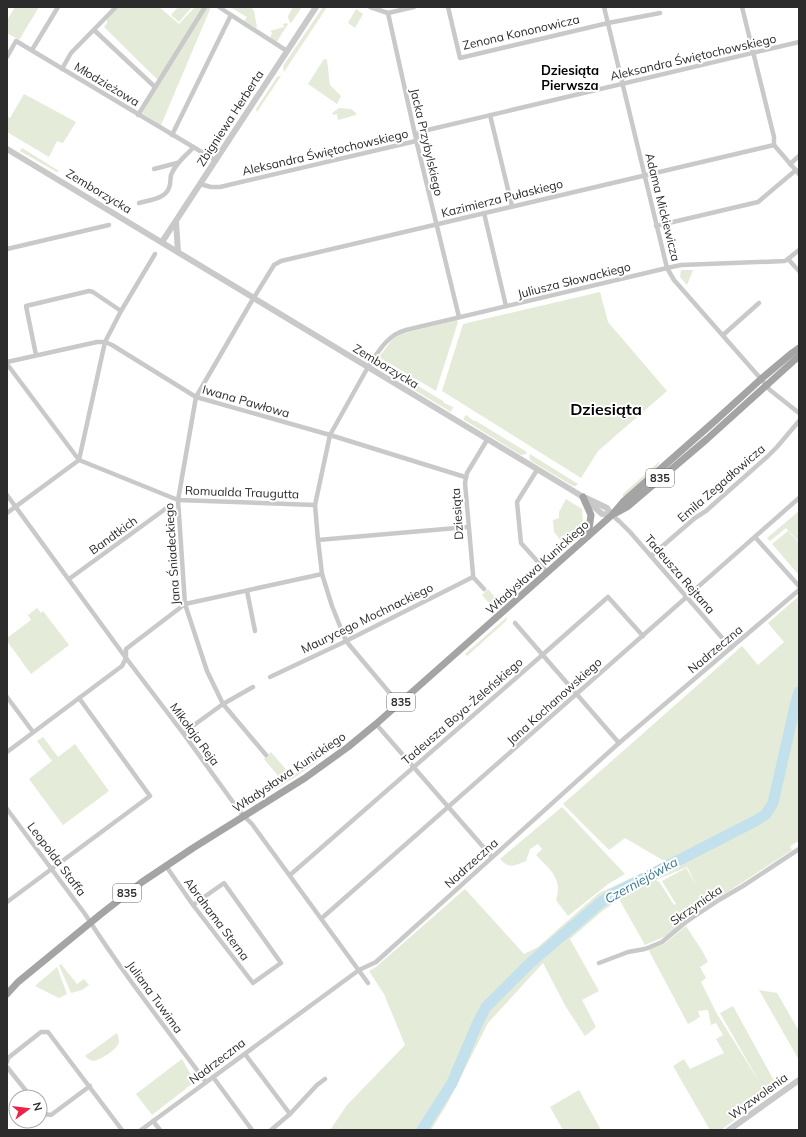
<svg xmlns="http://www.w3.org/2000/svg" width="806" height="1137" font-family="Mulish,sans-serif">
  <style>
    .green { fill: #e4ebd8; fill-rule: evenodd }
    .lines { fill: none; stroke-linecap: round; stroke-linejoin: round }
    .river { stroke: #c2e1ed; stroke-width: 11 }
    .minor { stroke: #c9c9c9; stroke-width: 4.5 }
    .tertiary { stroke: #c9c9c9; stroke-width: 6 }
    .primary { stroke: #a4a4a4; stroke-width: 7 }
    .labels { text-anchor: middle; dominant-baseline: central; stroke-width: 4; stroke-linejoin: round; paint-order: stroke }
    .shield { fill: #fff; stroke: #6b6b6b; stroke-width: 1 }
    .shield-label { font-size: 11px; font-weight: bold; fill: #2c2c2c }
    .street-label { font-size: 12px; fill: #2c2c2c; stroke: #fff }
    .neighbourhood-label { font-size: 13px; font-weight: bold; fill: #000; stroke: #fff }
    .water-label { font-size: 13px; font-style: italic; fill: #367992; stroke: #fff }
    .district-label { font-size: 16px; font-weight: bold; fill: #000; stroke: #fff }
  </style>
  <rect width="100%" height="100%" fill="#fff"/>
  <g class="green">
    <path d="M 15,7 L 39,7 L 19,40 L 7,33 L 7,20 Z"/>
    <path d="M 119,7 L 159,7 L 179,24 L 195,7 L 211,7 L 161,125 L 142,113 L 160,82 L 104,27 L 107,23 L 107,19 Z"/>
    <path d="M 178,7 L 192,7 L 179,22 L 171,15 Z"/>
    <path d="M 230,7 L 251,7 L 254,11 L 257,27 L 256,28 L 244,21 L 247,17 Z"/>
    <path d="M 293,7 L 302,7 L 291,23 L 289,21 L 288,16 Z"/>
    <path d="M 323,7 L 327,7 L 284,72 L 283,66 Z"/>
    <path d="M 356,9 L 363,14 L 355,28 L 348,23 Z"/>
    <path d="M 286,23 L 288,24 L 276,43 L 270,38 L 272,33 L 270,31 L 284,27 L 283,24 Z"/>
    <path d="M 324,59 L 327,60 L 330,85 L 341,96 L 337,104 L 308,84 Z"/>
    <path d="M 279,76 L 281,76 L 257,112 L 256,109 L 277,77 Z"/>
    <path d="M 24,94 L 76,122 L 63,143 L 57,141 L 49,157 L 7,132 L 7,116 L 10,118 Z"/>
    <path d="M 339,108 L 351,109 L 356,113 L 356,115 L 338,120 L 337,114 L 333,115 L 332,113 Z"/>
    <path d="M 22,148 L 59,171 L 57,172 L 55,171 L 20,151 Z"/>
    <path d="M 681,270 L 693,270 L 687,285 L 680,277 Z"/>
    <path d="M 600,292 L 608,322 L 667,391 L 598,451 L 581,478 L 442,391 L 463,324 Z"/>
    <path d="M 457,320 L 458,322 L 436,391 L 379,357 L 392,340 L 401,334 Z"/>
    <path d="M 376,362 L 385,366 L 443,401 L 444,403 L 453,407 L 451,412 L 378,368 L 375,364 Z"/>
    <path d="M 466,415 L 474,421 L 476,421 L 527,452 L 526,454 L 521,455 L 463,419 Z"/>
    <path d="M 530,454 L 578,484 L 576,486 L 573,486 L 531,461 L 529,457 Z"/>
    <path d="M 660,461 L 657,467 L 623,498 L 623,494 Z"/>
    <path d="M 566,499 L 582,509 L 583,522 L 581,527 L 563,543 L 554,532 L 553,520 L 559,518 L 559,512 Z"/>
    <path d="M 799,511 L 799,542 L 786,528 L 770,541 L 767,538 Z"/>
    <path d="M 788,531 L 799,543 L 799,573 L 798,574 L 772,544 Z"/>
    <path d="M 488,589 L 498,601 L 492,607 L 482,595 Z"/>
    <path d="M 799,596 L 799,841 L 790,846 L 792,850 L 720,897 L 666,936 L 645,945 L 619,899 L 600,913 L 570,939 L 599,991 L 582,1000 L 596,1027 L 585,1036 L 566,1007 L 543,963 L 488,1023 L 447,1104 L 431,1130 L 330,1130 L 347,1105 L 405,1045 L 384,994 L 369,971 L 376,967 L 465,889 L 524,954 L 538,947 L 599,893 L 666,862 L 625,838 L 609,850 L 563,804 L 742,646 L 758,665 L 784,642 L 768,623 ZM 687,867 L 697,886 L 686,868 L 662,881 L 676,904 L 674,905 L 660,883 L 656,880 Z"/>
    <path d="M 37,608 L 41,613 L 43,611 L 69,645 L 31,674 L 7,641 L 7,638 L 31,620 L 28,615 Z"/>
    <path d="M 507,617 L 507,618 L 506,621 L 467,656 L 465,654 Z"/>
    <path d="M 43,737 L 58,757 L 75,744 L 109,791 L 63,825 L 29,779 L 52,761 L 37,741 Z"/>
    <path d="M 271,752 L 289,773 L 280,778 L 264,759 Z"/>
    <path d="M 317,759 L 317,761 C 304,772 290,780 276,789 L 274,787 Z"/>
    <path d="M 562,807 L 625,874 L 608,884 L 568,916 L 556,900 C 563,878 550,870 536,855 L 542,849 L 538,844 L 530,849 L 526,861 C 514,866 509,869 500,859 Z"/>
    <path d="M 686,926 L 703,952 L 708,962 L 700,967 L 706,978 L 701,982 L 717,1014 L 760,1083 L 720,1013 L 733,1006 L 778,1088 L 721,1130 L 710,1130 L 673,1066 L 684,1059 L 690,1069 L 724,1053 L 716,1039 L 723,1035 L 716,1023 L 711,1025 L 708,1010 L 698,1011 L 700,1017 L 688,1024 L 648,949 L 664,944 Z"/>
    <path d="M 61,964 L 77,984 L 84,979 L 89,985 L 82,990 L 71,993 L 59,965 Z"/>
    <path d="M 57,967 L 67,994 L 59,998 L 35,986 Z"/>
    <path d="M 759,990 L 777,993 L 799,1031 L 799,1060 Z"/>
    <path d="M 117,1033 C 118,1036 119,1039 119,1042 C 118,1049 99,1061 93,1061 C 89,1060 87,1058 85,1056 Z"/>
    <path d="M 182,1059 L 192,1077 L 193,1083 L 152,1115 L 136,1094 Z"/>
    <path d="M 579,1090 L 601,1130 L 563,1130 L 550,1107 Z"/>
  </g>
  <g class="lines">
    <path class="river" d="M 422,1130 L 452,1083 L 478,1022 L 486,1007 L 529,964 L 600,903 L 611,895 L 757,820 L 766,814 L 773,803 L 795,706 L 799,692"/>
    <g class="minor">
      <path d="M 370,7 L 388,13 L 414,7"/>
      <path d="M 448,7 L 460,58 L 608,23 L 660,13"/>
      <path d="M 604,7 L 667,268 L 674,280 L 761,379 L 770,390 L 799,413"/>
      <path d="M 742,7 L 774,137 L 774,145 L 799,174"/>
      <path d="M 388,13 L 418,148 L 459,317"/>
      <path d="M 231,15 L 287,51"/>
      <path d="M 94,30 L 155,87"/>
      <path d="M 32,50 L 58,7"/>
      <path d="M 7,57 L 16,41 L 215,160"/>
      <path d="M 62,69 L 71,53 L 116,7"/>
      <path d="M 138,115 L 205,7"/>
      <path d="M 490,115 L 512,206"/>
      <path d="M 172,135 L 231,15 L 219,7"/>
      <path d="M 790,164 L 799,156"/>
      <path d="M 154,169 L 177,163"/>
      <path d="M 200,184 L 211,187 L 220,187 L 416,141 L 419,132 L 799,42"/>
      <path d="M 139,203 C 149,200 165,199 169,188 C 171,184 170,179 171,175 C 175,164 185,156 193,148"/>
      <path d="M 484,213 L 506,306"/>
      <path d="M 656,226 L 758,202 L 796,170"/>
      <path d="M 7,249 L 109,225"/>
      <path d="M 788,259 L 799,271"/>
      <path d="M 723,335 L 759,303"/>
      <path d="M 36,355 L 26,306 L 89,291 L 93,292 L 121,311"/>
      <path d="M 7,362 L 97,342 L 105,342 L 112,345 L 196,397 L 330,435 L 465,477"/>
      <path d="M 7,364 L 79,460 L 178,500 L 315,505"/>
      <path d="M 537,470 L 517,502 L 521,543 L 547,572"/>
      <path d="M 7,495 L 126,658 L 183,733 L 238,809 L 244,816 L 252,824 L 368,983"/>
      <path d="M 7,513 L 79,460 L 105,342 L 121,311 L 155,254"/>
      <path d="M 612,515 L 620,522 L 630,532 L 731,648"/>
      <path d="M 755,537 L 799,586"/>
      <path d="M 318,540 L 468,527"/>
      <path d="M 651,556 L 695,518 L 706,511 L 768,456 L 777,447 L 799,421"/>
      <path d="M 69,579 L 168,507"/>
      <path d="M 484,589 L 473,577 L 473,574 L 465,483 L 467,473 L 487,440"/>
      <path d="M 247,591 L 255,631"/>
      <path d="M 515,623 L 619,743"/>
      <path d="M 270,677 L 342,643 L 473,577"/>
      <path d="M 7,697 L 33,732"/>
      <path d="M 399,704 L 346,641 L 332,606 L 322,574 L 318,540 L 315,505 L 330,435 L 368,367 C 378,352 387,335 406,330 L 667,268 L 681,265 L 785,261 L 788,259 L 799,250"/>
      <path d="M 376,724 L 492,857"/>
      <path d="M 183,733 L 223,704 L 253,687"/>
      <path d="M 7,752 L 122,666 L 126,658 L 126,649 L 185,604 L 322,574"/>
      <path d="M 266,755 L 223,704 L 207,671 L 185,604 L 178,500 L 196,397 L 250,304 L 274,265 L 281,261 L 774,145"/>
      <path d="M 7,809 L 85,914 C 122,972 165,1027 206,1082"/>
      <path d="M 166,866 L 193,905 L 253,983 L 281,963 L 224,883 L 193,905"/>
      <path d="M 290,875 L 540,657 L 608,597 L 643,636"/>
      <path d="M 7,902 L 150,796 L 79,698"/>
      <path d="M 322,918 L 799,498"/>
      <path d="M 599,963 L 628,952 L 645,949 L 662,942 L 686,922 L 719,900 L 743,886 L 799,849"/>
      <path d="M 245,1054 L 290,1114"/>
      <path d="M 7,1062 L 8,1058 L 41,1032 L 48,1032 L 122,1130"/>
      <path d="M 7,1067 L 31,1097"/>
      <path d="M 213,1077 L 252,1130"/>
      <path d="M 40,1109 L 44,1114 L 51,1115 L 90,1086"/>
      <path d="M 153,1121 L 160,1130"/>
      <path d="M 141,1130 L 359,970 L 376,962 L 619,743 L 799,590"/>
      <path d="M 271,1130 L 290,1114 L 317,1085 L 325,1079"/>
    </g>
    <g class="tertiary">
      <path d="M 7,149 L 575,492 L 583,497 L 602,514 L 612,515"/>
      <path d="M 176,222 L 178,252"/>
      <path d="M 162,242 L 316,7"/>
      <path d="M 586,498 L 607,508 L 612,515"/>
      <path d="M 729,1130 L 799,1080"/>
    </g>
    <g class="primary">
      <path d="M 583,497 L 591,515 L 588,536"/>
      <path d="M 616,513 L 627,507 L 707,439 L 799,356"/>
      <path d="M 7,994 L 18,982 L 101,914 L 142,882 L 193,848 L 305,778 L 348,747 L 376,724 L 612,515 L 623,502 L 716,420 L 761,379 L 792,353 L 799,348"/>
    </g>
  </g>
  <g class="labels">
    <g class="shield">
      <rect x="646" y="469" width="28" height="18" rx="3"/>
      <rect x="387" y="693" width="28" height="18" rx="3"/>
      <rect x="113" y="884" width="28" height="18" rx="3"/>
    </g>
    <g class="shield-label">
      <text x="660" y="478">835</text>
      <text x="401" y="702">835</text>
      <text x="127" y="893">835</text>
    </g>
    <g class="street-label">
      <text transform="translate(521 32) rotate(-13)">Zenona Kononowicza</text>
      <text transform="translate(693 57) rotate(-13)">Aleksandra Świętochowskiego</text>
      <text transform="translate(107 84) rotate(31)">Młodzieżowa</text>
      <text transform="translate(230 118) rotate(-57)">Zbigniewa Herberta</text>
      <text transform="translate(427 142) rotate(77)">Jacka Przybylskiego</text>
      <text transform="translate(325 152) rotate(-13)">Aleksandra Świętochowskiego</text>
      <text transform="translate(99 191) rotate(31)">Zemborzycka</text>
      <text transform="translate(502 198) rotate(-14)">Kazimierza Pułaskiego</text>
      <text transform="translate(663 207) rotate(76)">Adama Mickiewicza</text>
      <text transform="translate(574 280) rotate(-14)">Juliusza Słowackiego</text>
      <text transform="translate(386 366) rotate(31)">Zemborzycka</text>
      <text transform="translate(246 401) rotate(16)">Iwana Pawłowa</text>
      <text transform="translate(721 483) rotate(-41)">Emila Zegadłowicza</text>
      <text transform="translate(242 492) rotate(2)">Romualda Traugutta</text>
      <text transform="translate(457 514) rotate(-94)">Dziesiąta</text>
      <text transform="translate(113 535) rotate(-36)">Bandtkich</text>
      <text transform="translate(172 554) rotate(-94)">Jana Śniadeckiego</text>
      <text transform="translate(537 567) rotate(-42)">Władysława Kunickiego</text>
      <text transform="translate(680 574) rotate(49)">Tadeusza Rejtana</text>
      <text transform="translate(367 618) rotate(-26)">Maurycego Mochnackiego</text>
      <text transform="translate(715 649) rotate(-40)">Nadrzeczna</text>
      <text transform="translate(554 701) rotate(-42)">Jana Kochanowskiego</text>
      <text transform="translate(462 711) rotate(-41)">Tadeusza Boya-Żeleńskiego</text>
      <text transform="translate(195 734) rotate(54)">Mikołaja Reja</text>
      <text transform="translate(289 772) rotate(-34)">Władysława Kunickiego</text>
      <text transform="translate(57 859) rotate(53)">Leopolda Staffa</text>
      <text transform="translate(471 863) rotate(-42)">Nadrzeczna</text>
      <text transform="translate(696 905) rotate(-35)">Skrzynicka</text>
      <text transform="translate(217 919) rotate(53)">Abrahama Sterna</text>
      <text transform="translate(155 997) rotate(54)">Juliana Tuwima</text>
      <text transform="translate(217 1061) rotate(-37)">Nadrzeczna</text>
      <text transform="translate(758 1096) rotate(-36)">Wyzwolenia</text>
    </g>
    <g class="neighbourhood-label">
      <text x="570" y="70">Dziesiąta<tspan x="570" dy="15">Pierwsza</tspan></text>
    </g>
    <g class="water-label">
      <text transform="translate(641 880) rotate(-29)">Czerniejówka</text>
    </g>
    <g class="district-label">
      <text x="606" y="409">Dziesiąta</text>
    </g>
  </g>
  <rect width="806" height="1137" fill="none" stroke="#2c2c2c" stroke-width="16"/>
  <g transform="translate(28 1109) rotate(75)"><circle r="19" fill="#ffffff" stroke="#ababab"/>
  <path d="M0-3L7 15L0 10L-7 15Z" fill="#f02148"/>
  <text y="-6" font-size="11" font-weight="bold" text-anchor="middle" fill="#2c2c2c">N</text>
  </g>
</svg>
